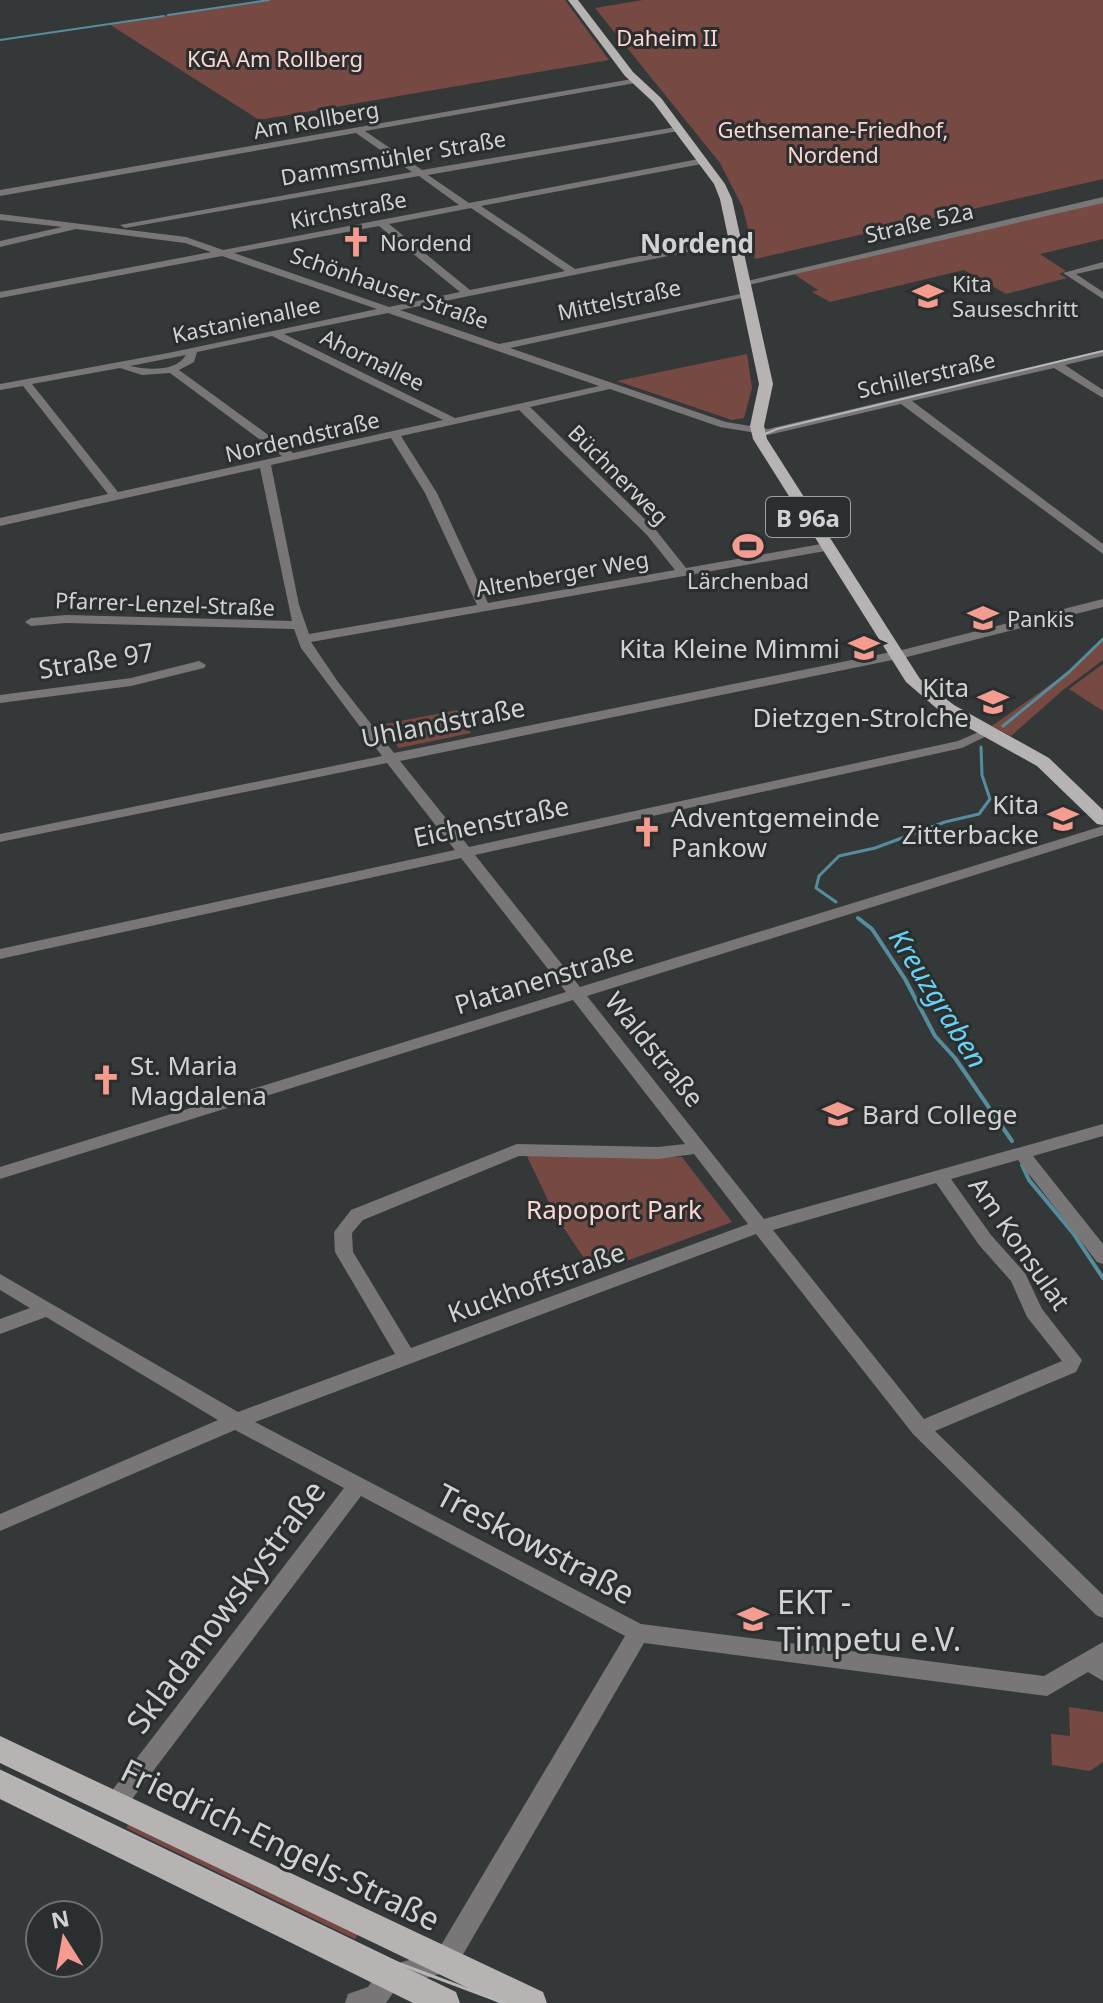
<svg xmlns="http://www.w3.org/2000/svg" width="1103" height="2003" font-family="'Noto Sans',sans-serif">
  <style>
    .green { fill: #774943 }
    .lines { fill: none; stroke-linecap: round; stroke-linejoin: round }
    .stream-far2 { stroke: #568d9d; stroke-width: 2 }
    .stream-far1 { stroke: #568d9d; stroke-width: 3 }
    .stream { stroke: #568d9d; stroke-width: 4 }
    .minor { fill: #787676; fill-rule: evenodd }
    .major { fill: #b7b3b3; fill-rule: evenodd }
    .tram-far1 { stroke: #b5b7b8; stroke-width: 2 }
    .tram { stroke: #b5b7b8; stroke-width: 3 }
    .labels { text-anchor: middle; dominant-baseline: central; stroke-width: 6; stroke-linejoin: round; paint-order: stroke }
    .far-park-label { font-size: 22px; fill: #fdd6d0; stroke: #2b2e2f }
    .far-street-label { font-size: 22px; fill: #d0d2d3; stroke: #2b2e2f }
    .far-poi-label { font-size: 22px; fill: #d0d2d3; stroke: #2b2e2f; text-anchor: start }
    .shield { fill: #2b2e2f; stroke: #9ea1a2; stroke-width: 2 }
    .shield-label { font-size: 24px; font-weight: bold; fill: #d0d2d3 }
    .far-quarter-label { font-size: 26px; font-weight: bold; fill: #d0d2d3; stroke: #2b2e2f }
    .poi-label { font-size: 26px; fill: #d0d2d3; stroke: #2b2e2f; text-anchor: end }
    .street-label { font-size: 26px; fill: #d0d2d3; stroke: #2b2e2f }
    .park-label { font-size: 26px; fill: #fdd6d0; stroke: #2b2e2f }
    .water-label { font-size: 28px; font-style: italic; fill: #65d2f6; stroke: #2b2e2f }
    .near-street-label { font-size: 32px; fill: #d0d2d3; stroke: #2b2e2f }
    .near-poi-label { font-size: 32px; fill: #d0d2d3; stroke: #2b2e2f; text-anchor: start }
  </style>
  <rect width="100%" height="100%" fill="#353839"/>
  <g class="green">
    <path d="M 269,0 L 565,0 L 609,60 L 259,120 L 109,24 Z"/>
    <path d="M 643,0 L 1103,0 L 1103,179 L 755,259 L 743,208 L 720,163 L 595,8 Z"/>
    <path d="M 1103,200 L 1103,239 L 1040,254 L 1066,271 L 1059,274 L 1067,278 L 1006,294 L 964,270 L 830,302 L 812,292 L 818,290 L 794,274 Z"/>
    <path d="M 747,354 L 752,388 L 744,418 L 732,420 L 617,381 Z"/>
    <path d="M 1103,638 L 1103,660 L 1063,690 L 1011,736 L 992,726 L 1064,675 Z"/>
    <path d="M 1103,664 L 1103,711 L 1069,689 Z"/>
    <path d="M 457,710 L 471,733 L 399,748 L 380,725 Z"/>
    <path d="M 526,1154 L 644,1158 L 682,1157 L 732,1222 L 594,1273 L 555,1215 Z"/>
    <path d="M 1069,1707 L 1103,1712 L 1103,1762 L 1090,1771 L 1052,1765 L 1051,1734 L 1070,1736 Z"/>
    <path d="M 131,1820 L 359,1931 L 355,1939 L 126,1828 Z"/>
  </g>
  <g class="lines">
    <g class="stream-far2">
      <path d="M 168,15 L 269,0"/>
      <path d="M 0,40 L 164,16"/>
    </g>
    <g class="stream-far1">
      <path d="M 1003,726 L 1069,672 L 1103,639"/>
      <path d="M 836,902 L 816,888 L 819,876 L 839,856 L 875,848 L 945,822 L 979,814 L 990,799 L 982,775 L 981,747"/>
    </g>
    <g class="stream">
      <path d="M 858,918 L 872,929 L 905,979 L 935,1036 L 955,1058 L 1012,1141"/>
      <path d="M 1022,1165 L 1029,1180 L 1073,1233 L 1103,1278"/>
    </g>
    <g class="minor">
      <path d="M 638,78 L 641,82 L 365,131 L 422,170 L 682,126 L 683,128 L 679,131 L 428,175 L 469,203 L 704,158 L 707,159 L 707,163 L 481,206 L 575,269 L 735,237 L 738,238 L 738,242 L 400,310 L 499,344 L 750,292 L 751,294 L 746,297 L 510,348 L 726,422 L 768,429 L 1103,350 L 1103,356 L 1065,365 L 1103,390 L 1103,398 L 1054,368 L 912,401 L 1103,544 L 1103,554 L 901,404 L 768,435 L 720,427 L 610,389 L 530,407 L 655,529 L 686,568 L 827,543 L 831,544 L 831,550 L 311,642 L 338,682 L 394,753 L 906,649 L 1103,599 L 1103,607 L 907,657 L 400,761 L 469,847 L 958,741 L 990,727 L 997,731 L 962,748 L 475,855 L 580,987 L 1103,826 L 1103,835 L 587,996 L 764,1219 L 1103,1124 L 1103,1136 L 1033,1156 L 1103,1244 L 1103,1264 L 1097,1262 L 1018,1160 L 951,1179 L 991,1235 L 1025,1273 L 1042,1309 L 1082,1360 L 1076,1372 L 935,1431 L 1103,1595 L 1103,1618 L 1096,1615 L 913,1434 L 756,1234 L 255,1422 L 641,1624 L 1044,1676 L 1103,1642 L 1103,1681 L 1088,1672 L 1047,1696 L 644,1643 L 454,1970 L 398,1986 L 386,2003 L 345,2003 L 348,1994 L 368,1987 L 381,1968 L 437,1952 L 625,1636 L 361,1496 L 123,1811 L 115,1814 L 107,1811 L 104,1804 L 107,1797 L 344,1488 L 235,1430 L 0,1531 L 0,1514 L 218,1420 L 46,1317 L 0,1334 L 0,1319 L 30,1308 L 0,1290 L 0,1274 L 238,1412 L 395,1354 L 335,1252 L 334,1232 L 351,1210 L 517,1144 L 658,1147 L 685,1144 L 573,1000 L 0,1179 L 0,1167 L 566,992 L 461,858 L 0,959 L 0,949 L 455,850 L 387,763 L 0,842 L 0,834 L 382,756 L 301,648 L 294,629 L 66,623 L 31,626 L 25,622 L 31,618 L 66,615 L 292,621 L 260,468 L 0,526 L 0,518 L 108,494 L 23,386 L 0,390 L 0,384 L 168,353 L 377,309 L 222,256 L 0,298 L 0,292 L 211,252 L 185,243 L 76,229 L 0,247 L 0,241 L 62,227 L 0,220 L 0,214 L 186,237 L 223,250 L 459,205 L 419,176 L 125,228 L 120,225 L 412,172 L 356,133 L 0,196 L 0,190 ZM 471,208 L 565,271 L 470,290 L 389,224 ZM 379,226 L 460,292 L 389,307 L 234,253 ZM 388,313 L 599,386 L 455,418 L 284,334 ZM 272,336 L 443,420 L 293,453 L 179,370 L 194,362 L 197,352 ZM 186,355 C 176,372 148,370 130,366 ZM 120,368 L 142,375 L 170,373 L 282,456 L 118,492 L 32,384 ZM 519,410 L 647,535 L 675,570 L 488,603 L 437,493 L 401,436 ZM 391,438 L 425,493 L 477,605 L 309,634 L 299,605 L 271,465 ZM 694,1154 L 748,1224 L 411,1348 L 353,1252 L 352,1233 L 363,1220 L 519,1156 L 658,1159 ZM 936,1183 L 979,1245 L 1011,1281 L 1027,1317 L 1062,1361 L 924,1419 L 773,1230 Z"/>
      <path d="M 1103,197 L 1103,203 L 744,286 L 739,283 Z"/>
      <path d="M 1103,262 L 1103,268 L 1076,274 L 1103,292 L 1103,299 L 1063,273 Z"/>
      <path d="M 199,661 L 206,665 L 204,668 L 131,686 L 0,703 L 0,695 L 131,678 Z"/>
    </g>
    <g class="major">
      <path d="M 568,0 L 578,0 L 633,72 L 661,98 L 725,184 L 732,199 L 773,384 L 764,426 L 767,439 L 920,679 L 954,705 L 1049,758 L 1103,810 L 1103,825 L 1097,824 L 1037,766 L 942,713 L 906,682 L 753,439 L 750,426 L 759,384 L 720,199 L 714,184 L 653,102 L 625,76 Z"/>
      <path d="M 0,1736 L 543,1992 L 547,2003 L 499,2003 L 0,1763 Z"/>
      <path d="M 0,1772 L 456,1992 L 460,2003 L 413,2003 L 0,1799 Z"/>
    </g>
    <path class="tram-far1" d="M 1103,351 L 777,429 L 765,434 L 760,441 L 913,684 L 935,703 L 1038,761 L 1103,823"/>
    <path class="tram" d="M 0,1771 L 400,1964 L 504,2003"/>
  </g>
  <defs>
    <g id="church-bare" transform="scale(2.4)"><path d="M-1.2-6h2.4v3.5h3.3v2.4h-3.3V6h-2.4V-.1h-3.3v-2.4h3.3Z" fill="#f59c90" stroke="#2b2e2f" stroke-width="2.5" paint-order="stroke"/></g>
    <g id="school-bare" transform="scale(2.4)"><path d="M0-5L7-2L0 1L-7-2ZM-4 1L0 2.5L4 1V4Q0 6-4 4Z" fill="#f59c90" stroke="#2b2e2f" stroke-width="2.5" paint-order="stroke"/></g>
    <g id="stadium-bare" transform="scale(2.4)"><path d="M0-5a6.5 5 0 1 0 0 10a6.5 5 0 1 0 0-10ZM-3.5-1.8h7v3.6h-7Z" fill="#f59c90" stroke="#2b2e2f" stroke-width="2.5" paint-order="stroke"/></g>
    <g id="university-bare" transform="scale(2.4)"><path d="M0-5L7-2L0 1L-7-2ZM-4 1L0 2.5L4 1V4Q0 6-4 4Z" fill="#f59c90" stroke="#2b2e2f" stroke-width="2.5" paint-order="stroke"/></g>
  </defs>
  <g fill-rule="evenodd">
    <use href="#church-bare" x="356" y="242"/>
    <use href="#school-bare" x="928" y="296"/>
    <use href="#stadium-bare" x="748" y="546"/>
    <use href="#school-bare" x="983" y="618"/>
    <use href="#school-bare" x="864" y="648"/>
    <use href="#school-bare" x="993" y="702"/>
    <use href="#school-bare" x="1063" y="819"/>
    <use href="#church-bare" x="647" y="832"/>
    <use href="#church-bare" x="106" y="1080"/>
    <use href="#university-bare" x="838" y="1114"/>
    <use href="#school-bare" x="753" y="1619"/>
  </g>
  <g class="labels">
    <g class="far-park-label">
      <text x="667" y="37">Daheim II</text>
      <text x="275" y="58">KGA Am Rollberg</text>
      <text x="833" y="129">Gethsemane-Friedhof,<tspan x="833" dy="25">Nordend</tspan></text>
    </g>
    <g class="far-street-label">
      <text transform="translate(316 119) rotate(-10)">Am Rollberg</text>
      <text transform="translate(393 157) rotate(-10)">Dammsmühler Straße</text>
      <text transform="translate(348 209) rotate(-11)">Kirchstraße</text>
      <text transform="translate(919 222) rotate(-13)">Straße 52a</text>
      <text transform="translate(390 287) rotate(19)">Schönhauser Straße</text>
      <text transform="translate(619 299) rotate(-12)">Mittelstraße</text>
      <text transform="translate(246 319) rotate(-12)">Kastanienallee</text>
      <text transform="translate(373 359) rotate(26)">Ahornallee</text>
      <text transform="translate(926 374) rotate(-13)">Schillerstraße</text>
      <text transform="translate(302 436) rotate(-13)">Nordendstraße</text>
      <text transform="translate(619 474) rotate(45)">Büchnerweg</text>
      <text transform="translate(562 573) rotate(-10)">Altenberger Weg</text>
      <text transform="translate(165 603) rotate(2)">Pfarrer-Lenzel-Straße</text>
    </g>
    <g class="far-poi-label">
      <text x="380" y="242">Nordend</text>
      <text x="952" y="283">Kita<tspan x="952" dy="25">Sauseschritt</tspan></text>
      <text x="748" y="580" text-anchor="middle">Lärchenbad</text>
      <text x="1007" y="618">Pankis</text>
    </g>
    <rect class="shield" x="766" y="497" width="84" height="40" rx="6"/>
    <g class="shield-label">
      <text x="808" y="517">B 96a</text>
    </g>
    <g class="far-quarter-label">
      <text x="697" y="243">Nordend</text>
    </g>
    <g class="poi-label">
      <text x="840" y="648">Kita Kleine Mimmi</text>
      <text x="969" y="687">Kita<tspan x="969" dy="30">Dietzgen-Strolche</tspan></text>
      <text x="1039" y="804">Kita<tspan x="1039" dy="30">Zitterbacke</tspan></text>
      <text x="671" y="817" text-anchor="start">Adventgemeinde<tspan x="671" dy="30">Pankow</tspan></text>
      <text x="130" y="1065" text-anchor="start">St. Maria<tspan x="130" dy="30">Magdalena</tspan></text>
      <text x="862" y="1114" text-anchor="start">Bard College</text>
    </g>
    <g class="street-label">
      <text transform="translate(96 660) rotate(-9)">Straße 97</text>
      <text transform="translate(443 722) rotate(-11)">Uhlandstraße</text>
      <text transform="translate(491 821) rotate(-12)">Eichenstraße</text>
      <text transform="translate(544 978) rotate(-17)">Platanenstraße</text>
      <text transform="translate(655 1049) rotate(51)">Waldstraße</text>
      <text transform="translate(1020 1243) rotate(55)">Am Konsulat</text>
      <text transform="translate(536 1282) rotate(-20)">Kuckhoffstraße</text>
    </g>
    <g class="park-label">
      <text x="614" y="1209">Rapoport Park</text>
    </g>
    <g class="water-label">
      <text transform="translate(939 998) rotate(58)">Kreuzgraben</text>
    </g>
    <g class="near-street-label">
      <text transform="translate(536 1543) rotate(28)">Treskowstraße</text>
      <text transform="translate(225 1606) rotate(-53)">Skladanowskystraße</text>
      <text transform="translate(281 1844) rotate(26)">Friedrich-Engels-Straße</text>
    </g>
    <g class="near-poi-label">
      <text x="777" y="1601">EKT -<tspan x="777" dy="37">Timpetu e.V.</tspan></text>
    </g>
  </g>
  <g transform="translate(64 1939) rotate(349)"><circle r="38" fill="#2b2e2f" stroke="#6d7071" stroke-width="2"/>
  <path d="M0-6L14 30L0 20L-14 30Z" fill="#f59c90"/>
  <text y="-12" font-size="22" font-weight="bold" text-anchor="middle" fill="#d0d2d3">N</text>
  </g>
</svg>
